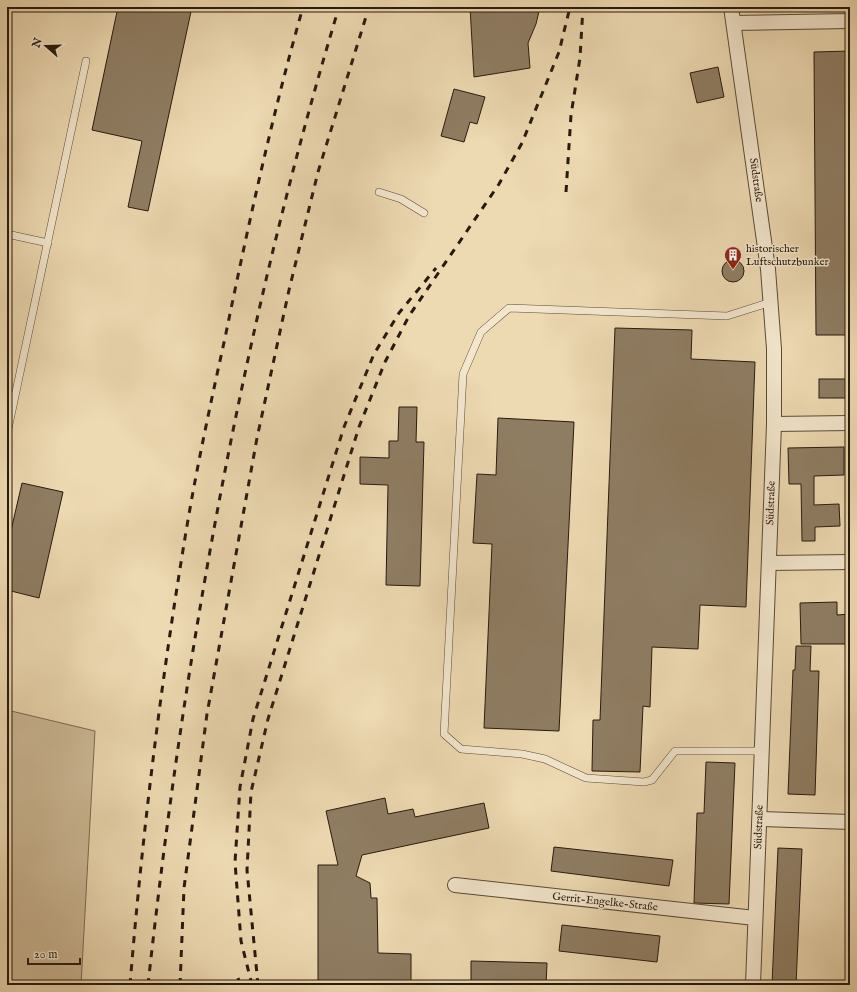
<svg xmlns="http://www.w3.org/2000/svg" width="857" height="992" font-family="'IM FELL English',serif">
  <style>
    .green { fill: #ccb996; stroke: #7a6a52 }
    .building { fill: #8f7d63; stroke: #291a0d }
    .lines { fill: none; stroke-linecap: round; stroke-linejoin: round }
    .lane-casing { stroke: #5a4a36; stroke-width: 8 }
    .street-casing { stroke: #5a4a36; stroke-width: 16 }
    .lane { stroke: #f3e6cd; stroke-width: 7 }
    .street { stroke: #f3e6cd; stroke-width: 14 }
    .rail { stroke: #291a0d; stroke-width: 3; stroke-dasharray: 7 7; stroke-linecap: butt }
    .labels { text-anchor: middle; dominant-baseline: central; stroke-width: 3; stroke-linejoin: round; paint-order: stroke }
    .street-label { font-size: 11px; fill: #291a0d; stroke: #f3e6cd }
    .poi-label { font-size: 11px; fill: #291a0d; stroke: #f3e6cd; text-anchor: start }
  </style>
  <rect width="100%" height="100%" fill="#edd9b2"/>
  <filter id="stains"><feTurbulence type="fractalNoise" baseFrequency=".005" numOctaves="4"/><feColorMatrix values="0 0 0 0 .2 0 0 0 0 .09 0 0 0 0 .02 0 0 0 .5 -.17"/></filter>
  <radialGradient id="worn" r=".72"><stop offset=".6" stop-color="#630" stop-opacity="0"/><stop offset="1" stop-color="#630" stop-opacity=".3"/></radialGradient>
  <path class="green" d="M 7,710 L 95,731 L 81,985 L 7,985 Z"/>
  <g class="building">
    <path d="M 118,7 L 192,7 L 148,211 L 128,207 L 142,141 L 92,130 Z"/>
    <path d="M 470,7 L 540,7 L 536,24 L 528,43 L 530,68 L 474,77 Z"/>
    <path d="M 850,51 L 850,335 L 816,335 L 814,52 Z"/>
    <path d="M 718,67 L 724,97 L 697,103 L 690,73 Z"/>
    <path d="M 454,89 L 485,97 L 477,124 L 470,122 L 464,142 L 441,136 Z"/>
    <circle cx="733" cy="271" r="11"/>
    <path d="M 615,328 L 692,330 L 691,359 L 755,362 L 746,607 L 700,605 L 698,649 L 652,647 L 650,707 L 643,706 L 640,772 L 592,771 L 593,720 L 600,720 Z"/>
    <rect x="819" y="379" width="31" height="19"/>
    <path d="M 399,407 L 417,407 L 416,442 L 424,442 L 420,586 L 386,585 L 388,485 L 360,484 L 360,457 L 389,458 L 389,441 L 398,441 Z"/>
    <path d="M 498,418 L 574,422 L 559,731 L 484,728 L 492,544 L 473,543 L 477,474 L 496,475 Z"/>
    <path d="M 844,447 L 844,475 L 814,476 L 814,505 L 839,504 L 840,526 L 815,527 L 815,541 L 802,541 L 801,484 L 789,484 L 788,448 Z"/>
    <path d="M 22,483 L 63,492 L 39,598 L 7,590 L 7,548 Z"/>
    <path d="M 837,602 L 837,615 L 850,614 L 850,644 L 801,644 L 800,603 Z"/>
    <path d="M 796,646 L 811,646 L 810,671 L 819,671 L 815,795 L 788,794 L 793,670 L 795,670 Z"/>
    <path d="M 706,762 L 735,763 L 729,904 L 694,903 L 697,813 L 704,813 Z"/>
    <path d="M 385,798 L 388,814 L 413,809 L 415,817 L 484,803 L 489,828 L 362,855 L 356,876 L 370,883 L 371,898 L 377,898 L 378,953 L 411,954 L 411,985 L 318,985 L 318,865 L 338,865 L 326,811 Z"/>
    <path d="M 554,847 L 673,860 L 669,886 L 551,871 Z"/>
    <path d="M 778,848 L 802,849 L 796,985 L 772,985 Z"/>
    <path d="M 562,925 L 660,936 L 657,962 L 559,951 Z"/>
    <path d="M 471,961 L 547,963 L 546,985 L 471,985 Z"/>
  </g>
  <g class="lines">
    <g class="lane-casing">
      <g id="lane">
        <path d="M 379,192 L 401,199 L 424,213"/>
        <path d="M 7,234 L 48,243"/>
        <path d="M 7,434 L 86,61"/>
        <path d="M 762,751 L 675,751 L 652,780 L 644,782 L 586,778 L 545,759 L 522,754 L 461,749 L 444,734 L 463,374 L 481,332 L 509,308 L 727,316 L 771,302"/>
      </g>
    </g>
    <g class="street-casing">
      <g id="street">
        <path d="M 731,7 L 768,269 L 774,349 L 774,424 L 753,985"/>
        <path d="M 734,23 L 850,21"/>
        <path d="M 774,424 L 850,423"/>
        <path d="M 769,563 L 850,562"/>
        <path d="M 760,819 L 850,822"/>
        <path d="M 455,885 L 755,918"/>
      </g>
    </g>
    <use href="#lane" class="lane"/>
    <use href="#street" class="street"/>
    <g class="rail">
      <path d="M 566,192 L 571,115 L 580,58 L 583,7"/>
      <path d="M 238,978 L 240,985"/>
      <path d="M 130,985 C 142,837 160,690 184,544 C 195,475 210,406 225,338 C 248,226 272,116 303,7"/>
      <path d="M 148,985 C 184,655 243,325 339,7"/>
      <path d="M 180,985 L 184,888 L 207,714 L 257,438 L 289,290 L 318,172 L 369,7"/>
      <path d="M 252,985 L 241,941 L 235,862 L 240,787 L 253,719 L 344,427 L 374,354 L 399,313 L 436,268"/>
      <path d="M 258,985 L 247,870 L 251,792 L 268,719 L 359,427 L 385,362 L 409,316 L 499,184 L 522,143 L 559,52 L 570,7"/>
    </g>
  </g>
  <defs>
    <g id="building-pin" transform="scale(0.9)"><path d="M0 17L-7.5 6A9.5 9.5 0 1 1 7.5 6Z" fill="#8f2418" stroke="#f3e6cd"/><path d="M-4-6H4V6H1V3H-1V6H-4ZM-2.5-4.3h1.7v1.8h-1.7ZM.8-4.3h1.7v1.8H.8ZM-2.5-1h1.7V.8h-1.7ZM.8-1h1.7V.8H.8Z" fill="#fff"/></g>
  </defs>
  <g fill-rule="evenodd">
    <use href="#building-pin" x="733" y="255"/>
  </g>
  <g class="labels">
    <g class="street-label">
      <text transform="translate(756 180) rotate(82)">Südstraße</text>
      <text transform="translate(771 503) rotate(-88)">Südstraße</text>
      <text transform="translate(759 827) rotate(-88)">Südstraße</text>
      <text transform="translate(605 902) rotate(6)">Gerrit-Engelke-Straße</text>
    </g>
    <g class="poi-label">
      <text x="746" y="249">historischer<tspan x="746" dy="13">Luftschutzbunker</tspan></text>
    </g>
  </g>
  <rect width="857" height="992" fill="none" stroke="#edd9b2" stroke-width="24"/>
  <rect x="8" y="8" width="841" height="976" fill="none" stroke="#291a0d" stroke-width="2"/>
  <rect x="12" y="12" width="833" height="968" fill="none" stroke="#291a0d"/>
  <g transform="translate(46 46) rotate(290)" stroke="#f3e6cd" stroke-width="3" paint-order="stroke">
  <path d="M0-3L7 15L0 10L-7 15Z" fill="#291a0d"/>
  <text y="-6" font-size="11" font-weight="bold" text-anchor="middle" fill="#291a0d">N</text>
  </g>
  <path d="M28 958v6h52v-6" fill="none" stroke="#291a0d" stroke-width="2"/>
  <text x="34" y="958" font-size="12" fill="#291a0d" stroke="#f3e6cd" stroke-width="3" paint-order="stroke">20 m</text>
  <rect width="100%" height="100%" filter="url(#stains)"/>
  <rect width="100%" height="100%" fill="url(#worn)"/>
</svg>
